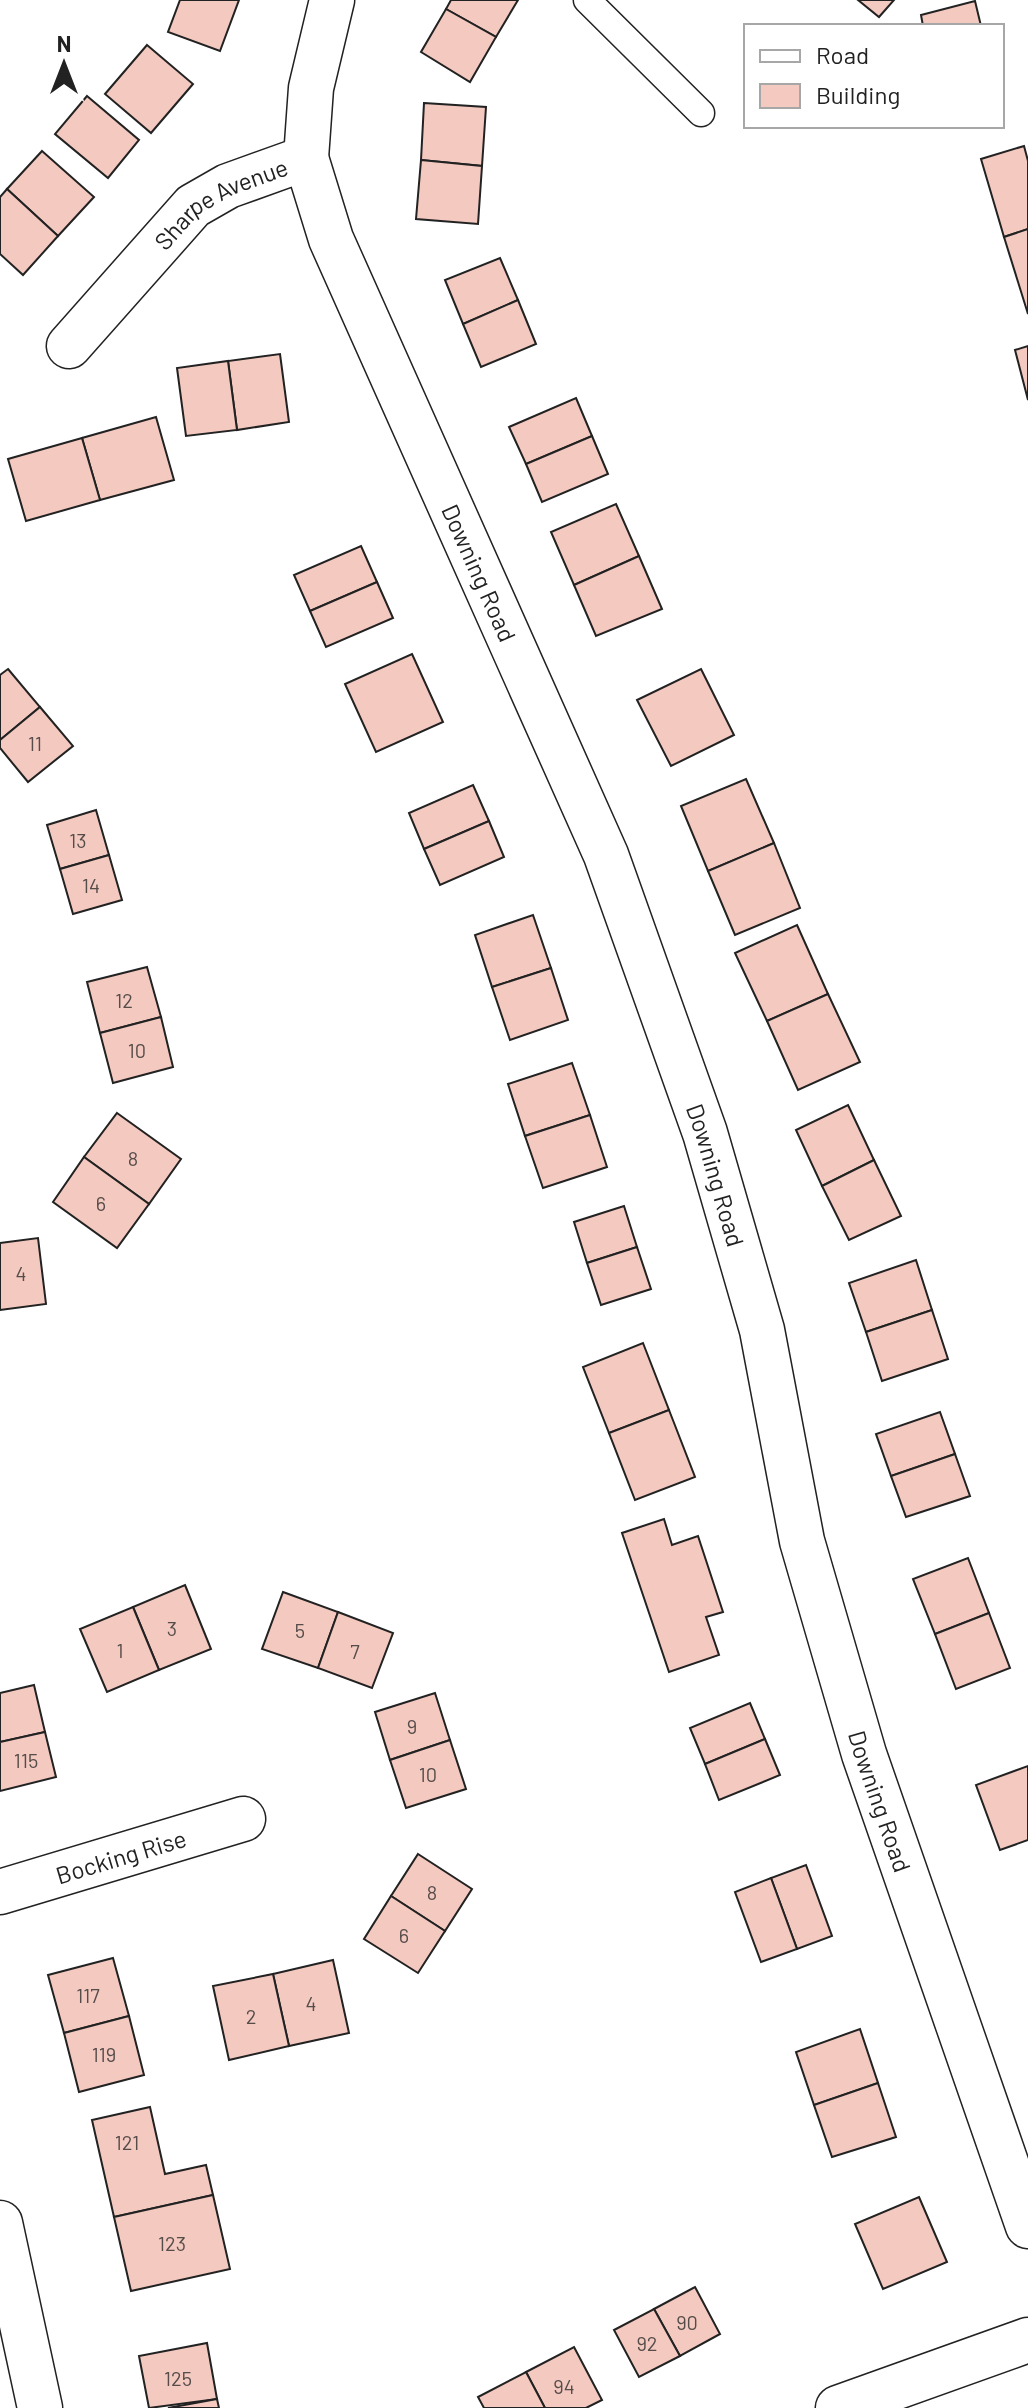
<svg xmlns="http://www.w3.org/2000/svg" width="1028" height="2408" font-family="Barlow,sans-serif">
  <style>
    .building { fill: #f3c9c0; stroke: #222; stroke-width: 2 }
    .lines { fill: none; stroke-linecap: round; stroke-linejoin: round }
    .service-casing { stroke: #222; stroke-width: 29 }
    .minor-casing { stroke: #222; stroke-width: 47 }
    .tertiary-casing { stroke: #222; stroke-width: 47 }
    .service { stroke: #fff; stroke-width: 26 }
    .minor { stroke: #fff; stroke-width: 44 }
    .tertiary { stroke: #fff; stroke-width: 44 }
    .labels { text-anchor: middle; dominant-baseline: central; stroke-width: 6; stroke-linejoin: round; paint-order: stroke }
    .number-label { font-size: 20px; fill: #564c4a }
    .street-label { font-size: 24px; fill: #222; stroke: #fff }
  </style>
  <rect width="100%" height="100%" fill="#fff"/>
  <g class="building">
    <path d="M 180,0 L 239,0 L 220,51 L 168,32 Z"/>
    <path d="M 451,0 L 518,0 L 496,37 L 446,9 Z"/>
    <path d="M 858,0 L 894,0 L 879,17 Z"/>
    <path d="M 975,1 L 981,26 L 923,26 L 921,15 Z"/>
    <path d="M 446,9 L 496,37 L 470,82 L 421,52 Z"/>
    <path d="M 147,45 L 193,84 L 151,133 L 105,94 Z"/>
    <path d="M 87,96 L 139,140 L 108,178 L 55,134 Z"/>
    <path d="M 424,103 L 486,107 L 482,166 L 421,160 Z"/>
    <path d="M 1024,146 L 1028,161 L 1028,229 L 1004,237 L 981,159 Z"/>
    <path d="M 42,151 L 94,197 L 58,236 L 7,189 Z"/>
    <path d="M 421,160 L 482,166 L 478,224 L 416,219 Z"/>
    <path d="M 7,189 L 58,236 L 23,275 L 0,254 L 0,197 Z"/>
    <path d="M 1028,229 L 1028,314 L 1004,237 Z"/>
    <path d="M 500,258 L 518,300 L 463,324 L 445,280 Z"/>
    <path d="M 518,300 L 536,344 L 481,367 L 463,324 Z"/>
    <path d="M 1028,346 L 1028,400 L 1015,350 Z"/>
    <path d="M 280,354 L 289,422 L 237,430 L 228,361 Z"/>
    <path d="M 228,361 L 237,430 L 186,436 L 177,368 Z"/>
    <path d="M 576,398 L 592,436 L 526,464 L 509,427 Z"/>
    <path d="M 156,417 L 174,480 L 100,500 L 82,438 Z"/>
    <path d="M 592,436 L 608,474 L 542,502 L 526,464 Z"/>
    <path d="M 82,438 L 100,500 L 26,521 L 8,459 Z"/>
    <path d="M 616,504 L 639,556 L 574,585 L 551,532 Z"/>
    <path d="M 361,546 L 377,582 L 310,611 L 294,575 Z"/>
    <path d="M 639,556 L 662,609 L 596,636 L 574,585 Z"/>
    <path d="M 377,582 L 393,618 L 326,647 L 310,611 Z"/>
    <path d="M 412,654 L 443,722 L 376,752 L 345,684 Z"/>
    <path d="M 8,669 L 40,707 L 0,740 L 0,675 Z"/>
    <path d="M 701,669 L 734,735 L 671,766 L 637,700 Z"/>
    <path d="M 40,707 L 73,746 L 28,782 L 0,748 L 0,740 Z"/>
    <path d="M 746,779 L 774,843 L 708,871 L 681,806 Z"/>
    <path d="M 473,785 L 489,821 L 424,849 L 409,813 Z"/>
    <path d="M 96,810 L 109,855 L 60,869 L 47,825 Z"/>
    <path d="M 489,821 L 504,857 L 440,885 L 424,849 Z"/>
    <path d="M 774,843 L 800,908 L 735,935 L 708,871 Z"/>
    <path d="M 109,855 L 122,900 L 73,914 L 60,869 Z"/>
    <path d="M 533,915 L 551,968 L 492,987 L 475,935 Z"/>
    <path d="M 797,925 L 828,994 L 767,1021 L 735,953 Z"/>
    <path d="M 147,967 L 161,1017 L 100,1033 L 87,982 Z"/>
    <path d="M 551,968 L 568,1020 L 510,1040 L 492,987 Z"/>
    <path d="M 828,994 L 860,1062 L 798,1090 L 767,1021 Z"/>
    <path d="M 161,1017 L 173,1067 L 113,1083 L 100,1033 Z"/>
    <path d="M 572,1063 L 590,1115 L 525,1136 L 508,1084 Z"/>
    <path d="M 848,1105 L 874,1160 L 822,1186 L 796,1130 Z"/>
    <path d="M 117,1113 L 181,1159 L 149,1204 L 84,1157 Z"/>
    <path d="M 590,1115 L 607,1167 L 543,1188 L 525,1136 Z"/>
    <path d="M 84,1157 L 149,1204 L 117,1248 L 53,1202 Z"/>
    <path d="M 874,1160 L 901,1216 L 849,1240 L 822,1186 Z"/>
    <path d="M 624,1206 L 637,1247 L 587,1263 L 574,1222 Z"/>
    <path d="M 38,1238 L 46,1304 L 0,1310 L 0,1243 Z"/>
    <path d="M 637,1247 L 651,1289 L 601,1305 L 587,1263 Z"/>
    <path d="M 916,1260 L 932,1310 L 866,1332 L 849,1283 Z"/>
    <path d="M 932,1310 L 948,1359 L 882,1381 L 866,1332 Z"/>
    <path d="M 643,1343 L 669,1410 L 609,1433 L 583,1367 Z"/>
    <path d="M 669,1410 L 695,1477 L 635,1500 L 609,1433 Z"/>
    <path d="M 940,1412 L 955,1454 L 891,1476 L 876,1434 Z"/>
    <path d="M 955,1454 L 970,1496 L 906,1517 L 891,1476 Z"/>
    <path d="M 664,1519 L 672,1545 L 698,1536 L 723,1612 L 706,1617 L 719,1655 L 669,1672 L 622,1533 Z"/>
    <path d="M 968,1558 L 989,1613 L 935,1634 L 913,1579 Z"/>
    <path d="M 185,1585 L 211,1649 L 159,1670 L 133,1607 Z"/>
    <path d="M 283,1592 L 338,1612 L 318,1668 L 262,1649 Z"/>
    <path d="M 133,1607 L 159,1670 L 107,1692 L 80,1629 Z"/>
    <path d="M 338,1612 L 393,1633 L 372,1688 L 318,1668 Z"/>
    <path d="M 989,1613 L 1010,1668 L 956,1689 L 935,1634 Z"/>
    <path d="M 34,1685 L 45,1732 L 0,1742 L 0,1693 Z"/>
    <path d="M 435,1693 L 450,1740 L 390,1760 L 375,1712 Z"/>
    <path d="M 750,1703 L 765,1739 L 705,1764 L 690,1728 Z"/>
    <path d="M 45,1732 L 56,1777 L 0,1791 L 0,1742 Z"/>
    <path d="M 765,1739 L 780,1775 L 719,1800 L 705,1764 Z"/>
    <path d="M 450,1740 L 466,1789 L 406,1808 L 390,1760 Z"/>
    <path d="M 1028,1766 L 1028,1840 L 1000,1850 L 976,1785 Z"/>
    <path d="M 418,1854 L 472,1889 L 445,1931 L 391,1896 Z"/>
    <path d="M 806,1865 L 832,1936 L 797,1949 L 771,1878 Z"/>
    <path d="M 771,1878 L 797,1949 L 761,1962 L 735,1892 Z"/>
    <path d="M 391,1896 L 445,1931 L 418,1973 L 364,1939 Z"/>
    <path d="M 113,1958 L 129,2016 L 64,2033 L 48,1975 Z"/>
    <path d="M 333,1960 L 349,2033 L 289,2046 L 273,1974 Z"/>
    <path d="M 273,1974 L 289,2046 L 229,2060 L 213,1986 Z"/>
    <path d="M 129,2016 L 144,2075 L 79,2092 L 64,2033 Z"/>
    <path d="M 860,2029 L 878,2083 L 814,2105 L 796,2052 Z"/>
    <path d="M 878,2083 L 896,2137 L 832,2157 L 814,2105 Z"/>
    <path d="M 150,2107 L 165,2174 L 206,2165 L 213,2195 L 114,2217 L 92,2120 Z"/>
    <path d="M 213,2195 L 230,2269 L 131,2291 L 114,2217 Z"/>
    <path d="M 919,2197 L 947,2262 L 883,2289 L 855,2224 Z"/>
    <path d="M 695,2287 L 720,2334 L 680,2356 L 654,2309 Z"/>
    <path d="M 654,2309 L 680,2356 L 639,2377 L 614,2330 Z"/>
    <path d="M 207,2343 L 217,2399 L 149,2408 L 139,2356 Z"/>
    <path d="M 574,2347 L 602,2400 L 586,2408 L 545,2408 L 526,2372 Z"/>
    <path d="M 526,2372 L 545,2408 L 484,2408 L 478,2397 Z"/>
    <path d="M 217,2399 L 219,2408 L 168,2408 Z"/>
  </g>
  <g class="lines">
    <g class="service-casing">
      <path id="service" d="M 587,0 L 701,113"/>
    </g>
    <g class="minor-casing">
      <g id="minor">
        <path id="s1" d="M 306,158 L 331,239 L 606,855 L 705,1133 L 762,1330 L 802,1541 L 864,1754 L 1028,2226"/>
        <path id="s2" d="M 69,346 L 193,206 L 228,186 L 306,158 L 311,88 L 332,0"/>
        <path id="s3" d="M 0,1892 L 243,1819"/>
        <path d="M 838,2408 L 1028,2340"/>
      </g>
    </g>
    <g class="tertiary-casing">
      <path id="tertiary" d="M 0,2223 L 40,2408"/>
    </g>
    <use href="#service" class="service"/>
    <use href="#minor" class="minor"/>
    <use href="#tertiary" class="tertiary"/>
  </g>
  <g class="labels">
    <g class="number-label">
      <text x="35" y="743">11</text>
      <text x="78" y="840">13</text>
      <text x="91" y="885">14</text>
      <text x="124" y="1000">12</text>
      <text x="137" y="1050">10</text>
      <text x="133" y="1158">8</text>
      <text x="101" y="1203">6</text>
      <text x="21" y="1273">4</text>
      <text x="172" y="1628">3</text>
      <text x="300" y="1630">5</text>
      <text x="120" y="1650">1</text>
      <text x="355" y="1651">7</text>
      <text x="412" y="1726">9</text>
      <text x="26" y="1760">115</text>
      <text x="428" y="1774">10</text>
      <text x="432" y="1892">8</text>
      <text x="404" y="1935">6</text>
      <text x="88" y="1995">117</text>
      <text x="311" y="2003">4</text>
      <text x="251" y="2016">2</text>
      <text x="104" y="2054">119</text>
      <text x="127" y="2142">121</text>
      <text x="172" y="2243">123</text>
      <text x="687" y="2322">90</text>
      <text x="647" y="2343">92</text>
      <text x="178" y="2378">125</text>
      <text x="564" y="2386">94</text>
    </g>
    <g class="street-label">
      <text stroke="none"><textPath href="#s2" startOffset="212">Sharpe Avenue</textPath></text>
      <text stroke="none"><textPath href="#s1" startOffset="450">Downing Road</textPath></text>
      <text stroke="none"><textPath href="#s1" startOffset="1098">Downing Road</textPath></text>
      <text stroke="none"><textPath href="#s1" startOffset="1746">Downing Road</textPath></text>
      <text stroke="none"><textPath href="#s3" startOffset="126">Bocking Rise</textPath></text>
    </g>
  </g>
  <rect x="744" y="24" width="260" height="104" fill="#ffffff" stroke="#a7a7a7" stroke-width="2"/>
  <rect x="760" y="50" width="40" height="12" fill="#ffffff" stroke="#a7a7a7" stroke-width="2"/>
  <text x="816" y="64" font-size="24" fill="#222222">Road</text>
  <rect x="760" y="84" width="40" height="24" fill="#f3c9c0" stroke="#a7a7a7" stroke-width="2"/>
  <text x="816" y="104" font-size="24" fill="#222222">Building</text>
  <g transform="translate(64 64)" stroke="#ffffff" stroke-width="6" paint-order="stroke">
  <path d="M0-6L14 30L0 20L-14 30Z" fill="#222222"/>
  <text y="-12" font-size="22" font-weight="bold" text-anchor="middle" fill="#222222">N</text>
  </g>
</svg>
